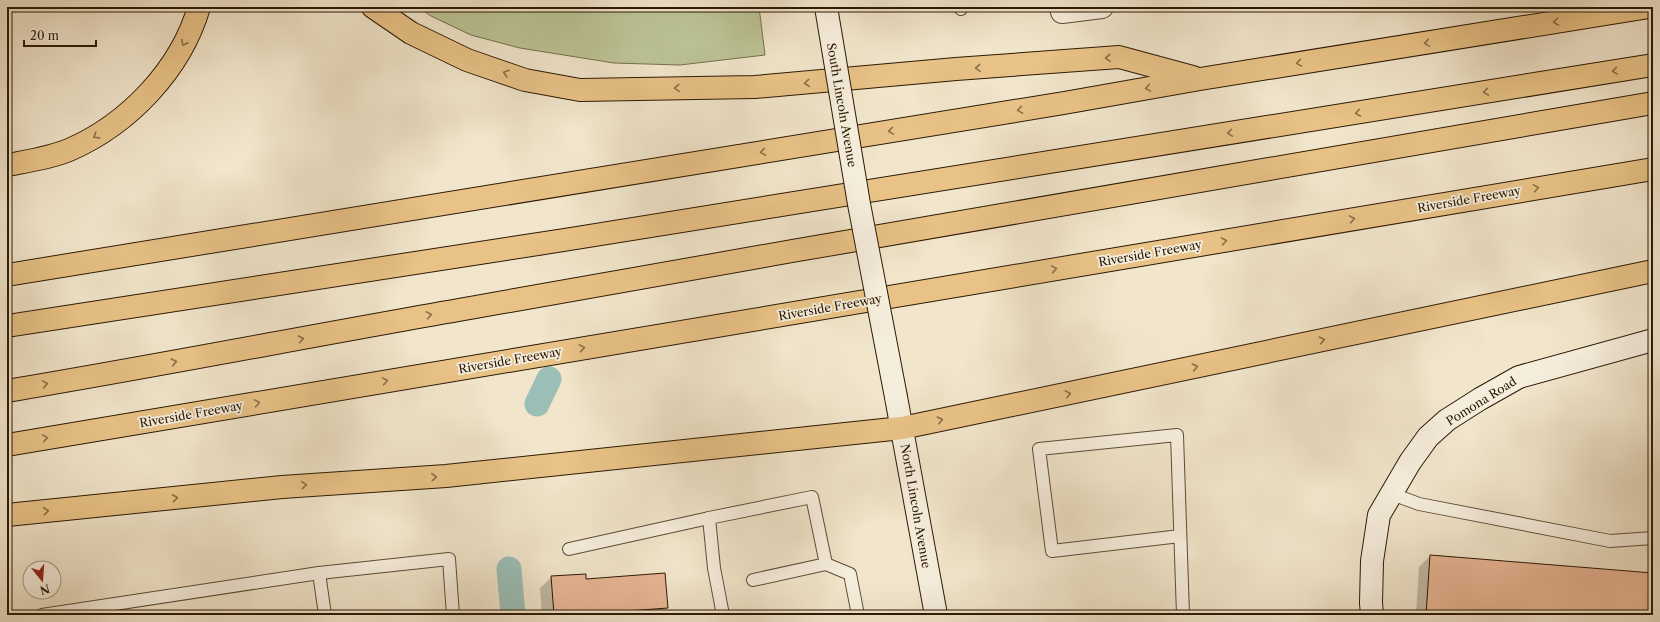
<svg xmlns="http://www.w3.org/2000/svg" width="1660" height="622" font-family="'Libre Caslon Text',serif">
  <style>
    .green { fill: #bcc496; stroke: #746e4d }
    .shadow { fill: #0003 }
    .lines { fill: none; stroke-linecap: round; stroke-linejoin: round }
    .canal { stroke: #9bbfb7; stroke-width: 25 }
    .building { fill: #e7b594; stroke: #2c1904 }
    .service-casing { stroke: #5d4c36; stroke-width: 14 }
    .minor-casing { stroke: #5d4c36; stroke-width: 24 }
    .secondary-casing { stroke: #2c1904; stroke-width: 24 }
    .motorway-casing { stroke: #2c1904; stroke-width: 24 }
    .service { stroke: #f6eedd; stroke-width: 12 }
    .minor { stroke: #f6eedd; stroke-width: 22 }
    .secondary { stroke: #f6eedd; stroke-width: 22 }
    .motorway { stroke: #e8c286; stroke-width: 22 }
    .secondary-bridge-casing { stroke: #2c1904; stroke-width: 24; stroke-linecap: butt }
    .secondary-bridge { stroke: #f6eedd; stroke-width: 22 }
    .oneway { stroke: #8a6e45 }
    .labels { text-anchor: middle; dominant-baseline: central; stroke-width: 3.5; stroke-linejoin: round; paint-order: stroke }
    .street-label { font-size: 12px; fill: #2c1904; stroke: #f6eedd }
  </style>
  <rect width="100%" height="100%" fill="#f1e5cb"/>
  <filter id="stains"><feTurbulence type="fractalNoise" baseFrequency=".005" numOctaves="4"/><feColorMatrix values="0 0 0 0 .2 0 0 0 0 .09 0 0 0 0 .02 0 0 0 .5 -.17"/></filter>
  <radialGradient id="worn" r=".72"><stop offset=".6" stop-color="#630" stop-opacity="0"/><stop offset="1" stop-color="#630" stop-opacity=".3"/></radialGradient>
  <path class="green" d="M 418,7 L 759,7 L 765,55 L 680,65 L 614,63 L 520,48 L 471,35 L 431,16 Z"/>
  <g class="shadow">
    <path d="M 1430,556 L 1653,574 L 1653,615 L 1416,615 L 1419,567 Z"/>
    <path d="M 552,577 L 585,580 L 667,608 L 659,615 L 542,615 L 540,588 Z"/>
  </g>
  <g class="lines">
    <g class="canal">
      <path d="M 537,404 L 549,379"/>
      <path d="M 509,569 L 513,615"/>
    </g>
  </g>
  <g class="building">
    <path d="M 1430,555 L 1653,573 L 1653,615 L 1426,615 Z"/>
    <path d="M 665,573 L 668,608 L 586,614 L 586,615 L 554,615 L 551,576 L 586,574 L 586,579 Z"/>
  </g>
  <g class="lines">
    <g class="service-casing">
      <g id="service">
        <path d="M 960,7 L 961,9"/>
        <path d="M 1392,494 L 1419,504 L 1610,541 L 1653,538"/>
        <path d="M 1180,536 L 1052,551 L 1039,449 L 1177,435 L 1183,615"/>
        <path d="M 569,549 L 709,518"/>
        <path d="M 826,564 L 850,574 L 858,615"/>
        <path d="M 319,573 L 325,615"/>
        <path d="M 42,615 L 319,573 L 449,559 L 453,615"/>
        <path d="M 723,615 L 714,568 L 709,518 L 812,497 L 826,564 L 753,580"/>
      </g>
    </g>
    <g class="minor-casing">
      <path id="minor" d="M 1061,7 L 1062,12 L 1102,7"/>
    </g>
    <g class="secondary-casing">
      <g id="secondary">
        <path d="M 896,397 L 936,615"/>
        <path d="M 1372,615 L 1371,603 L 1372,561 L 1379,515 L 1410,462 L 1428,437 L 1447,420 L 1480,399 L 1519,377 L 1653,340"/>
      </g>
    </g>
    <g class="motorway-casing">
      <g id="motorway">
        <path d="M 373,7 L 411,33 L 467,60 L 525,80 L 580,90 L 755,87 L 956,69 L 1119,57 L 1193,77"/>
        <path d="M 7,165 C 28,161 50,158 69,150 C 129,124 181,69 199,7"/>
        <path d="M 7,275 L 1064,103 L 1200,79 L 1649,7"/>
        <path d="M 7,326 L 564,240 L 1653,65"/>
        <path d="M 7,391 C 162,365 315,335 470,308 C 864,238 1258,169 1653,103"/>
        <path d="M 7,445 L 1653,169"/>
        <path d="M 7,515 L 282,487 L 446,476 L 902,428 L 1653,271"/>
      </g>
    </g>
    <use href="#service" class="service"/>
    <use href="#minor" class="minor"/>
    <use href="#secondary" class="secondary"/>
    <use href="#motorway" class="motorway"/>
    <g class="secondary-bridge-casing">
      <path id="secondary-bridge" d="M 826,7 L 859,204 L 896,397"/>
    </g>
    <use href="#secondary-bridge" class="secondary-bridge"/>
  </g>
  <defs><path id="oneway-chevron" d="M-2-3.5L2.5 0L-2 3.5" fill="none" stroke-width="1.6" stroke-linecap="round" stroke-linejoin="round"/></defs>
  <g class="oneway">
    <use href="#oneway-chevron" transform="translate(1556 22) rotate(171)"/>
    <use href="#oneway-chevron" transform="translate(184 43) rotate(117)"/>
    <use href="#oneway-chevron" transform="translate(1427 43) rotate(171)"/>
    <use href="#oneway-chevron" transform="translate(1108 58) rotate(176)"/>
    <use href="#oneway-chevron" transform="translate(1299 63) rotate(171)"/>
    <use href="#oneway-chevron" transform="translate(978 68) rotate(176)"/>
    <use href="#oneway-chevron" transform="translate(1615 71) rotate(171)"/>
    <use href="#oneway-chevron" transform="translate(506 73) rotate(-161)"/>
    <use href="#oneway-chevron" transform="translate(807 83) rotate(175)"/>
    <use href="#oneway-chevron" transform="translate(677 88) rotate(178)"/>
    <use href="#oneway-chevron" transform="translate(1148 88) rotate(170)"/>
    <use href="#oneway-chevron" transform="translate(1486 92) rotate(171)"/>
    <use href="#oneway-chevron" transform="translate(1020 110) rotate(171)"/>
    <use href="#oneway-chevron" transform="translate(1358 113) rotate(171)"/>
    <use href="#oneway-chevron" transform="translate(891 131) rotate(171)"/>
    <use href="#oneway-chevron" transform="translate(1230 133) rotate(171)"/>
    <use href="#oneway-chevron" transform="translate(96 136) rotate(148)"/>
    <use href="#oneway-chevron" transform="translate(763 152) rotate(171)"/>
    <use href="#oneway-chevron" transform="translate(1536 188) rotate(-10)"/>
    <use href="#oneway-chevron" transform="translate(1352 219) rotate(-10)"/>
    <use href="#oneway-chevron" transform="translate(1224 241) rotate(-10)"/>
    <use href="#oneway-chevron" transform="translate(1054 269) rotate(-10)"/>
    <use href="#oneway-chevron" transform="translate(429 315) rotate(-10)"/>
    <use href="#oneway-chevron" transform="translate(301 339) rotate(-11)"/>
    <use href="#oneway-chevron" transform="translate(1322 340) rotate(-12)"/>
    <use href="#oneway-chevron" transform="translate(582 348) rotate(-10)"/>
    <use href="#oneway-chevron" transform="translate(174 362) rotate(-11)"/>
    <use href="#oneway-chevron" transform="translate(1195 367) rotate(-12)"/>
    <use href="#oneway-chevron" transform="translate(385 381) rotate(-10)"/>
    <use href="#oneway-chevron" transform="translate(45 384) rotate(-10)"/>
    <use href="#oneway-chevron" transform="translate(1068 394) rotate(-12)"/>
    <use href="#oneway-chevron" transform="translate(257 403) rotate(-10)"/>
    <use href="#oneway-chevron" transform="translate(940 420) rotate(-12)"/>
    <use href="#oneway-chevron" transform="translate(45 438) rotate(-9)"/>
    <use href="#oneway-chevron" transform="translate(434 477) rotate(-4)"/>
    <use href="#oneway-chevron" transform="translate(304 485) rotate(-4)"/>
    <use href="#oneway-chevron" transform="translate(175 498) rotate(-6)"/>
    <use href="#oneway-chevron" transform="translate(46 511) rotate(-6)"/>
  </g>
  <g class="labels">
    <g class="street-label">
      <text transform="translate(842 105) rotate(80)">South Lincoln Avenue</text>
      <text transform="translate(1469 199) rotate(-10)">Riverside Freeway</text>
      <text transform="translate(1150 253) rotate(-10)">Riverside Freeway</text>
      <text transform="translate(830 307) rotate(-10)">Riverside Freeway</text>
      <text transform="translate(510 360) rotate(-10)">Riverside Freeway</text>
      <text transform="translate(1481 401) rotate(-32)">Pomona Road</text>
      <text transform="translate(191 414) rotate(-10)">Riverside Freeway</text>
      <text transform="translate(916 506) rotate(80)">North Lincoln Avenue</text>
    </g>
  </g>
  <rect width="1660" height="622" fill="none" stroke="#f1e5cb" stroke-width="24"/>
  <rect x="8" y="8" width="1644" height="606" fill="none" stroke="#2c1904" stroke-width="2"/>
  <rect x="12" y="12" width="1636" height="598" fill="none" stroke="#2c1904"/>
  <g transform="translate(42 580) rotate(163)"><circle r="19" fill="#f6eedd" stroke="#a59986"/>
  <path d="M0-3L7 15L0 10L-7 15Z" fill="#8f2418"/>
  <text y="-6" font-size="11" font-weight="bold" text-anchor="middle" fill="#2c1904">N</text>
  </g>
  <path d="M24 40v6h72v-6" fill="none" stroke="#2c1904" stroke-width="2"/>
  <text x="30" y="40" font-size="12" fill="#2c1904" stroke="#f6eedd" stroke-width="3" paint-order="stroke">20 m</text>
  <rect width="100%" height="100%" filter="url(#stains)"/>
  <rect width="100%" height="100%" fill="url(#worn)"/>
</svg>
